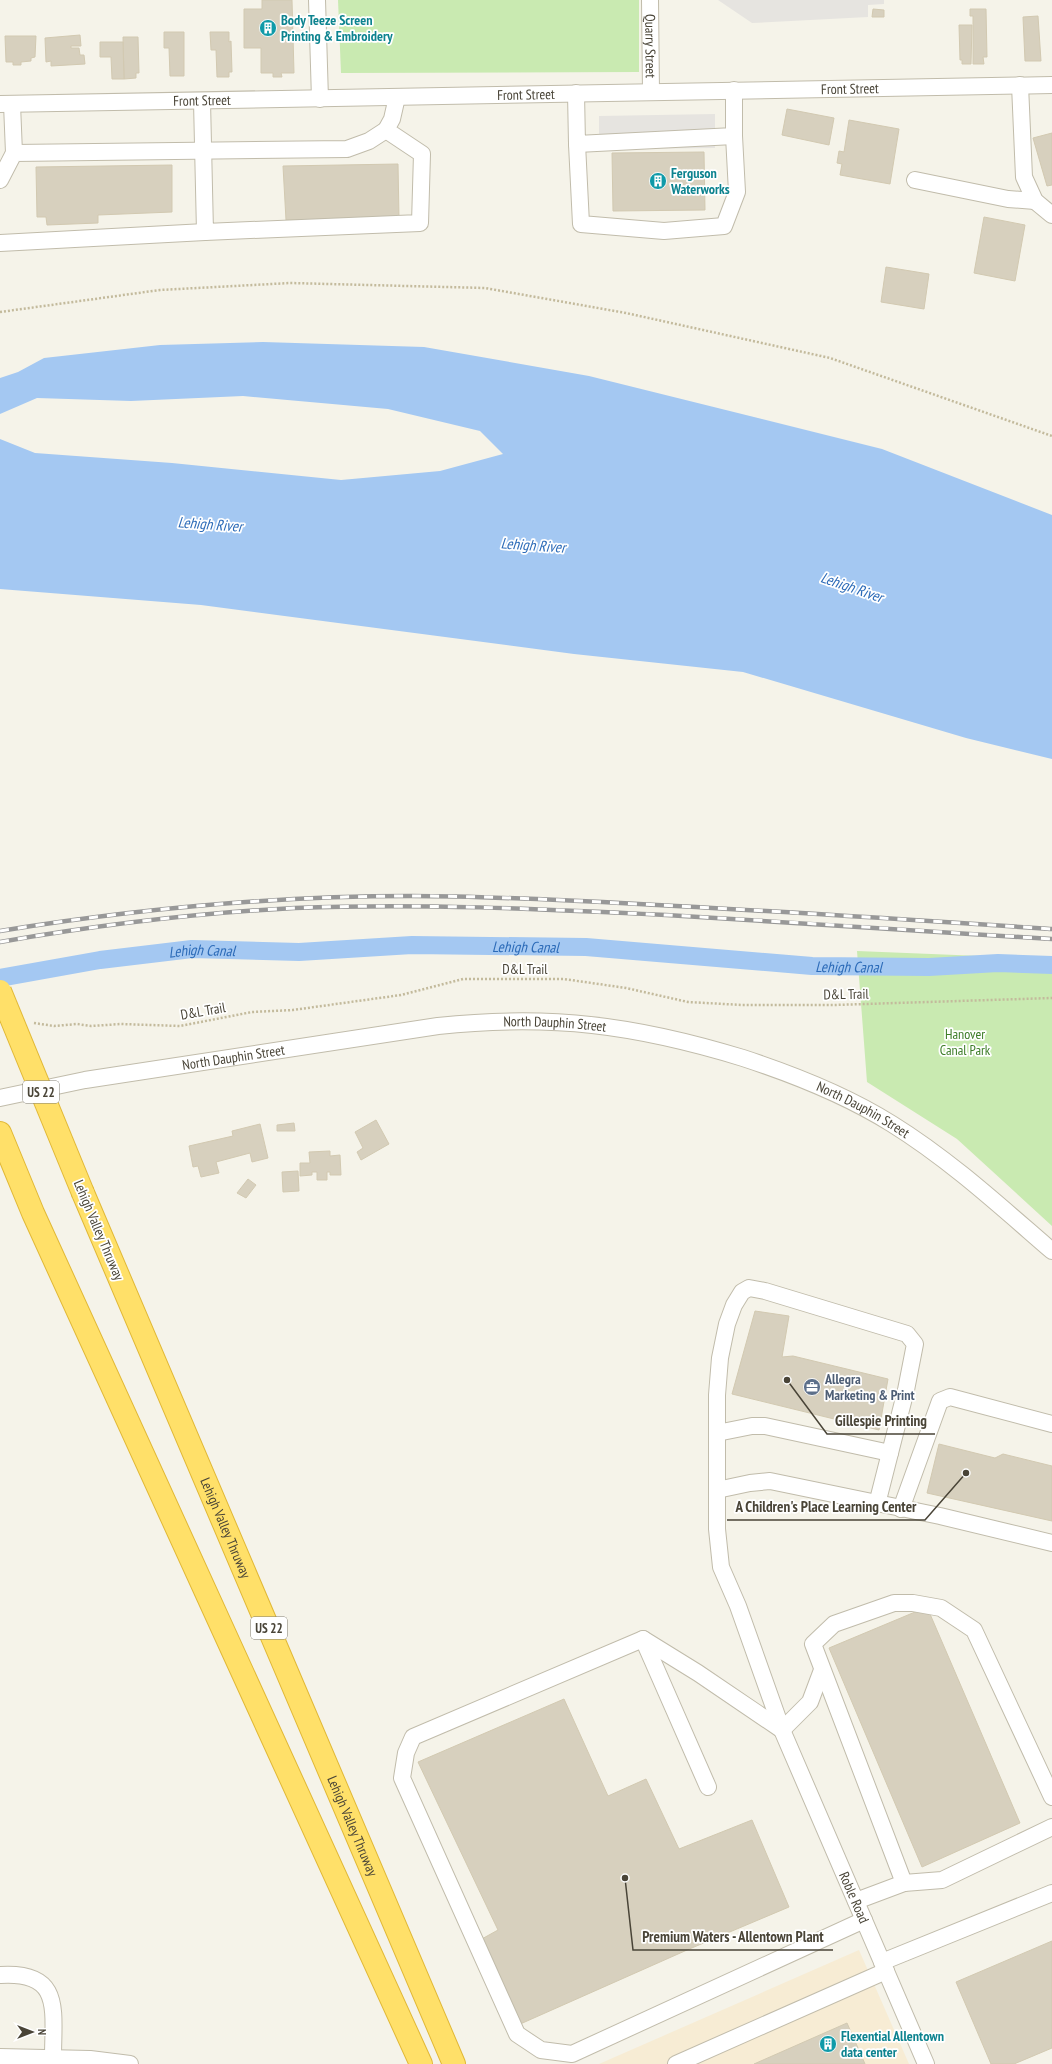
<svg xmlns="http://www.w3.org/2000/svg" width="1052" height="2064" font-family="'PT Sans Narrow',sans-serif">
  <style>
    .commercial { fill: #f7ecd4 }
    .green { fill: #c9eab1 }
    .parking { fill: #e6e4e0 }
    .water { fill: #a4c8f2 }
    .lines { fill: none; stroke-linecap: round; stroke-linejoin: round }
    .canal { stroke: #a4c8f2; stroke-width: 18 }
    .building { fill: #d7d0be; stroke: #d2c9b1 }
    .minor-casing { stroke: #c1bcab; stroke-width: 18 }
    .highway-casing { stroke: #e1b836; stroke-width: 24 }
    .path { stroke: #c3ba9c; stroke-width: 2.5; stroke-dasharray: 2 2; stroke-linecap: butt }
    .minor { stroke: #fff; stroke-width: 16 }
    .highway { stroke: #ffe069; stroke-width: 22 }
    .rail-casing { stroke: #989898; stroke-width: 4.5 }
    .rail { stroke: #fff; stroke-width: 3; stroke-dasharray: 9; stroke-linecap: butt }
    .highway-bridge-casing { stroke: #e1b836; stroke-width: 24; stroke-linecap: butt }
    .highway-bridge { stroke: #ffe069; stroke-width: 22 }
    .labels { text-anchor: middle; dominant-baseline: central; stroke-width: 3.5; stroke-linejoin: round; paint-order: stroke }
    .shield { fill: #fff; stroke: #807c73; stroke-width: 1 }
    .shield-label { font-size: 13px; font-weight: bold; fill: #494437 }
    .culture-label { font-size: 14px; font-weight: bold; fill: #0d838f; stroke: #fff; text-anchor: start }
    .street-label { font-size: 14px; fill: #494437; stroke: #fff }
    .park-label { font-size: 14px; fill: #3d7d28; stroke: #fff }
    .service-label { font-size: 14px; font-weight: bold; fill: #4e5e75; stroke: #fff; text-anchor: start }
    .water-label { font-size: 15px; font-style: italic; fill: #2c6bb8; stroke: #fff }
    .leader { fill: none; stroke: #494437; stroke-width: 1.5 }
    .callout-dot { fill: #494437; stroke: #fff; stroke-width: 1.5 }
    .callout-label { font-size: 15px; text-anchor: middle; font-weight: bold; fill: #494437; stroke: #fff; stroke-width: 3.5; stroke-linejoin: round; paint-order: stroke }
  </style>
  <rect width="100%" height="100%" fill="#f5f3e9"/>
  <path class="commercial" d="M 859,1950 L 909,2064 L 599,2064 Z"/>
  <g class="green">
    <path d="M 338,0 L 639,0 L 639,72 L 341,73 Z"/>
    <path d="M 857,951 L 1052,959 L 1052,1226 L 957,1139 L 867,1082 Z"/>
  </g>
  <g class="parking">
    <path d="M 718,0 L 884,0 L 884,4 L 868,5 L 868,17 L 752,23 Z"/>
    <path d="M 715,114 L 715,148 L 599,149 L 599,116 Z"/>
  </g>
  <path class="water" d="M 263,342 L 424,347 L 589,376 L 882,449 L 1052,515 L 1052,759 L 966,738 L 743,672 L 574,654 L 201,605 L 0,589 L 0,439 L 35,453 L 172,463 L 341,480 L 440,471 L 503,454 L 480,431 L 388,409 L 243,396 L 131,401 L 37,398 L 0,414 L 0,378 L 18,372 L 44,358 L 160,345 Z"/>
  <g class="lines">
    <path class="canal" id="s1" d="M 0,978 L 100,960 L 192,949 L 299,952 L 412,945 L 586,947 L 812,966 L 929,967 L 998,963 L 1052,965"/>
  </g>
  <g class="building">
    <path d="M 262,0 L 292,0 L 294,73 L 281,73 L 282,77 L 273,77 L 273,73 L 261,73 L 261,48 L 244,48 L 244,9 L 262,9 Z"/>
    <path d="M 873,9 L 884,10 L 884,17 L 872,17 Z"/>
    <path d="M 970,9 L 986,9 L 987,57 L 983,57 L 984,64 L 973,64 L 973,16 L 970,16 Z"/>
    <path d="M 1038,16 L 1041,61 L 1025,61 L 1023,17 Z"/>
    <path d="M 959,25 L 972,25 L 971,64 L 962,64 L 962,60 L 960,60 Z"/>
    <path d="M 164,32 L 184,32 L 184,76 L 170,76 L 169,48 L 164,48 Z"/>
    <path d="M 210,32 L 229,32 L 229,42 L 231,41 L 232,72 L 229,72 L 229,77 L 217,77 L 216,50 L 211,50 Z"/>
    <path d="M 80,35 L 81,46 L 71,46 L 71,48 L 79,48 L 80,55 L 84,55 L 85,64 L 51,66 L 51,61 L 46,62 L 45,38 Z"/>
    <path d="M 5,36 L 36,36 L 35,57 L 31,58 L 31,61 L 21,62 L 21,65 L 13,65 L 13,62 L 6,62 Z"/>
    <path d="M 123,37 L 138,37 L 139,73 L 136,73 L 136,78 L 124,79 Z"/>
    <path d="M 100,42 L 123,42 L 124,79 L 112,79 L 111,57 L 100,57 Z"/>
    <path d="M 787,109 L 834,118 L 829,145 L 782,135 Z"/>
    <path d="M 849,120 L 899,129 L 890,184 L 840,175 L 842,164 L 837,163 L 839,151 L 844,152 Z"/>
    <path d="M 1052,133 L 1052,185 L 1047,186 L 1033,138 Z"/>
    <path d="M 704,152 L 705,210 L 613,211 L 612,153 Z"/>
    <path d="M 398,164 L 399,218 L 286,220 L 283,166 Z"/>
    <path d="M 172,165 L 172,212 L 98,215 L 98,223 L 47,225 L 46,217 L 37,217 L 36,167 Z"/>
    <path d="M 984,217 L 1025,225 L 1015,281 L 974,273 Z"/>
    <path d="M 886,267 L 929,274 L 924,309 L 881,302 Z"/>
    <path d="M 376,1120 L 389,1144 L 361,1160 L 357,1152 L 363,1148 L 355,1132 Z"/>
    <path d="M 294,1123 L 295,1131 L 277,1131 L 277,1125 Z"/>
    <path d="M 260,1124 L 268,1158 L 252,1162 L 250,1153 L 216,1162 L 219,1173 L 201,1177 L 198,1166 L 193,1167 L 189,1146 L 233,1136 L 232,1131 Z"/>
    <path d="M 330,1151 L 330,1156 L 340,1155 L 341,1175 L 330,1175 L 330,1172 L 327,1172 L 327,1180 L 317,1180 L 317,1172 L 312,1172 L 312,1175 L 300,1176 L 300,1163 L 310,1163 L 309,1152 Z"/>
    <path d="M 298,1171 L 299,1191 L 283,1192 L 282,1172 Z"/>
    <path d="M 248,1179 L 256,1185 L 246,1198 L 237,1193 Z"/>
    <path d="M 755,1311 L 789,1316 L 782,1357 L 793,1356 L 888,1379 L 879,1430 L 732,1394 Z"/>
    <path d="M 939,1444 L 995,1458 L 1003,1454 L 1052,1466 L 1052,1521 L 927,1493 Z"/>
    <path d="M 927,1607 L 1020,1823 L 922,1867 L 829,1648 Z"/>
    <path d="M 564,1699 L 608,1796 L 646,1779 L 679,1849 L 752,1820 L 789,1907 L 687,1950 L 518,2025 L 480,1940 L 498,1930 L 418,1762 Z"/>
    <path d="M 1052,1941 L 1052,2048 L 1014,2064 L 991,2064 L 956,1982 Z"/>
    <path d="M 847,2023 L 865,2064 L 754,2064 Z"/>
  </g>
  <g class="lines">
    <g class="minor-casing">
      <g id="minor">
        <path d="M 317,0 L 320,99"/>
        <path id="s2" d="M 650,0 L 651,92"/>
        <path d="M 1020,85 L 1024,177 L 1035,201 L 1052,215"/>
        <path d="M 576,93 L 577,144 L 734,136 L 734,90"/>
        <path d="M 202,101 L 205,232 L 420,223 L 422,154 L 386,130 L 392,119 L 397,97"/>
        <path id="s3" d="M 0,104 L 1052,85"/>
        <path d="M 12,104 L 14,153"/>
        <path d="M 577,144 L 581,224 L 664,231 L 724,226 L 737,192 L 734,136"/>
        <path d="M 0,180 L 14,153 L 347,149 L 369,141 L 386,130"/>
        <path d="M 915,180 L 1008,199 L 1035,201"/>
        <path d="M 0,243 L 205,232"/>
        <path id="s4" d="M 0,1098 L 85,1080 L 438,1026 C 551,1014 635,1025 743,1058 C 795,1075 846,1095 892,1124 C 950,1160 1001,1207 1052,1251"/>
        <path d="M 717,1433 L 752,1426 L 765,1426 L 890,1453"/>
        <path d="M 717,1490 L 750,1483 L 770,1481 L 940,1516 L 1052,1543"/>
        <path id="s5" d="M 877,1504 L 906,1390 L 915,1344 L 907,1334 L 765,1291 L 749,1288 L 742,1292 L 734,1305 L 727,1324 L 720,1358 L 717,1395 L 717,1529 L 721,1567 L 738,1606 L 782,1730 L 926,2064"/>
        <path d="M 901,1509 L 940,1401 L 950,1397 L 1052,1424"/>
        <path d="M 643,1639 L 708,1787"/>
        <path d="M 782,1730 L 698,1673 L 643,1639 L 413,1737 L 406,1753 L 402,1778 L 517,2034 L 541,2050 L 572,2054 L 864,1920"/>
        <path d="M 782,1730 L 810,1702 L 822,1670"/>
        <path d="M 904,1883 L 813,1644 L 834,1624 L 894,1603 L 913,1603 L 941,1608 L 974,1630 L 1052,1797"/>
        <path d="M 856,1901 L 904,1883 L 942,1880 L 1052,1827"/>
        <path d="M 882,1962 L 1052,1893"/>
        <path d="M 0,1975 C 63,1971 53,2010 53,2058"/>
        <path d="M 0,2057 L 90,2059 L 130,2064"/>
        <path d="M 676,2064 L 886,1971"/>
      </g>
    </g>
    <g class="highway-casing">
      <g id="highway">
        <path d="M 0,1133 L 33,1213 L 421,2064"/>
        <path id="s6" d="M 83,1193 L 454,2064"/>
      </g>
    </g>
    <g class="path">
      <path d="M 0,312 L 160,290 L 290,283 L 485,288 L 626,313 L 830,358 L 1052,436"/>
      <path d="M 34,1023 L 54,1026 L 77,1024 L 91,1026 L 121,1024 L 180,1026 L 252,1012 L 293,1010 L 401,995 L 463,979 L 564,979 L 626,988 L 688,1002 L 742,1005 L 834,1005 L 1052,998"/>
    </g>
    <use href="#minor" class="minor"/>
    <use href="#highway" class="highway"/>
    <g class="rail-casing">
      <g id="rail">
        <path d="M 0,931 C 136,909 273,896 411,896 C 487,896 563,900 639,904 C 777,911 914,920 1052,929"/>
        <path d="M 0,942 C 98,925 196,913 295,908 C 418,903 542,909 666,915 C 794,922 923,931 1052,939"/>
      </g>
    </g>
    <use href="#rail" class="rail"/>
    <g class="highway-bridge-casing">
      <path id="highway-bridge" d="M 0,991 L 83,1193"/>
    </g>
    <use href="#highway-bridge" class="highway-bridge"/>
  </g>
  <defs>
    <g id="building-disc" transform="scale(0.9)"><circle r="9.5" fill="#0f9aa8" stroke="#fff"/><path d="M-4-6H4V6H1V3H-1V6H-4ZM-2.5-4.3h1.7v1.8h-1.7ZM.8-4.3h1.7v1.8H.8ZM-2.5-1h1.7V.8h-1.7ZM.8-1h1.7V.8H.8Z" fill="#fff"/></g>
    <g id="office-disc" transform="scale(0.9)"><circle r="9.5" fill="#5c6f8a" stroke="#fff"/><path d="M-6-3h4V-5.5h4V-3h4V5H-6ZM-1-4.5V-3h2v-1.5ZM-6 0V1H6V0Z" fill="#fff"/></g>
  </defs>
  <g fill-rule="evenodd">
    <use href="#building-disc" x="268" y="28"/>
    <use href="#building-disc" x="658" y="181"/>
    <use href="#office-disc" x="812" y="1387"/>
    <use href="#building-disc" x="828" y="2044"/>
  </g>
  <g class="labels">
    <g class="shield">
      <rect x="23" y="1081" width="36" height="22" rx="3"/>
      <rect x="251" y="1617" width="36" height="22" rx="3"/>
    </g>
    <g class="shield-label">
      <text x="41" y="1092">US 22</text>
      <text x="269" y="1628">US 22</text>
    </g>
    <g class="culture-label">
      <text x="281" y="20">Body Teeze Screen<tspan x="281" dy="16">Printing &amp; Embroidery</tspan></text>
      <text x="671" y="173">Ferguson<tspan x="671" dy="16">Waterworks</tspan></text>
      <text x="841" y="2036">Flexential Allentown<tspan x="841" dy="16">data center</tspan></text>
    </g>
    <g class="street-label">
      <text stroke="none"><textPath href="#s2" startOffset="46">Quarry Street</textPath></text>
      <text stroke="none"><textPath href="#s3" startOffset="850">Front Street</textPath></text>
      <text stroke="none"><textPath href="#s3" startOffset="526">Front Street</textPath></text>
      <text stroke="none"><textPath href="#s3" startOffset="202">Front Street</textPath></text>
      <text x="525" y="969">D&amp;L Trail</text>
      <text transform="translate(846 994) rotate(-1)">D&amp;L Trail</text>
      <text transform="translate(203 1011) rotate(-10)">D&amp;L Trail</text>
      <text stroke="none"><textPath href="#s4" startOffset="561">North Dauphin Street</textPath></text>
      <text stroke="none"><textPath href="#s4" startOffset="237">North Dauphin Street</textPath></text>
      <text stroke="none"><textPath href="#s4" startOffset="884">North Dauphin Street</textPath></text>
      <text transform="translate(99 1230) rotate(67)">Lehigh Valley Thruway</text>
      <text stroke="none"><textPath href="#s6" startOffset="364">Lehigh Valley Thruway</textPath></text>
      <text stroke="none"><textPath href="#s6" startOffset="688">Lehigh Valley Thruway</textPath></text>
      <text stroke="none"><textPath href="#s5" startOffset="986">Roble Road</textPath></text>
    </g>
    <g class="park-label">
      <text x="965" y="1034">Hanover<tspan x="965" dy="16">Canal Park</tspan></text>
    </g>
    <g class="service-label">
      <text x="825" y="1379">Allegra<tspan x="825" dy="16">Marketing &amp; Print</tspan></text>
    </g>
    <g class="water-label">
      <text transform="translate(210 524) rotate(4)">Lehigh River</text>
      <text transform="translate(533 545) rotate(4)">Lehigh River</text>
      <text transform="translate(852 587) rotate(19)">Lehigh River</text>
      <text stroke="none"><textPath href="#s1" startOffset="528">Lehigh Canal</textPath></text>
      <text stroke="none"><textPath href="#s1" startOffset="204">Lehigh Canal</textPath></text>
      <text stroke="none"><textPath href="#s1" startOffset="852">Lehigh Canal</textPath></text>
    </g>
  </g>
  <path class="leader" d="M787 1380L827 1434H935M966 1473L925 1520H727M625 1878L633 1950H833"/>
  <g class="callout-dot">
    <circle cx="787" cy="1380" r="4"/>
    <circle cx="966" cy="1473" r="4"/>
    <circle cx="625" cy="1878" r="4"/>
  </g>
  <g class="callout-label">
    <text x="881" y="1426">Gillespie Printing</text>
    <text x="826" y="1512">A Children's Place Learning Center</text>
    <text x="733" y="1942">Premium Waters - Allentown Plant</text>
  </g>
  <g transform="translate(32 2032) rotate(90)" stroke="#ffffff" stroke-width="3" paint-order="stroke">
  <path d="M0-3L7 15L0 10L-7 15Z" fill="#494437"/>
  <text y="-6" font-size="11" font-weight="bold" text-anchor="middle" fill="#494437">N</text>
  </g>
</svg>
